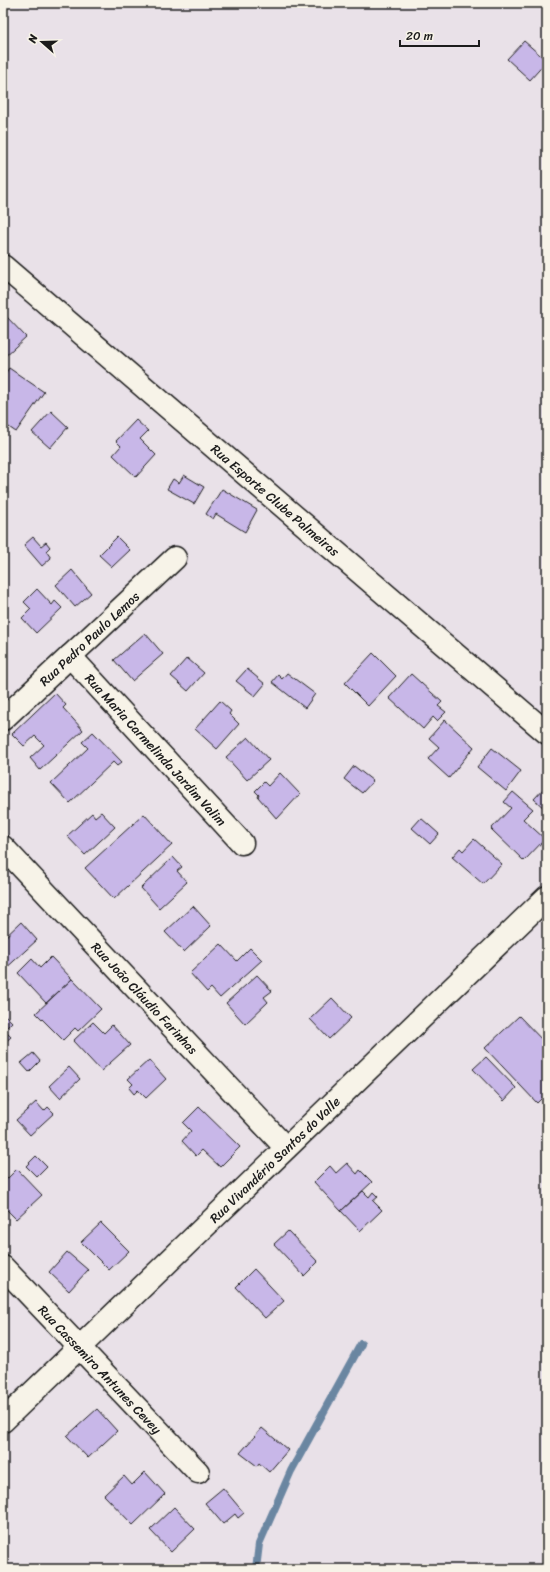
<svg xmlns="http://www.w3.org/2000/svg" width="550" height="1572" font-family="Sriracha,sans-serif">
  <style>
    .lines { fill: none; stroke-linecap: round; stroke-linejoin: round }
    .stream { stroke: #6b86a1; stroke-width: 8 }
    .building { fill: #c8b7e8; stroke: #1c1c1c }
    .minor-casing { stroke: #1c1c1c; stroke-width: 25 }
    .minor { stroke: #f7f3e8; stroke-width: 22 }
    .labels { text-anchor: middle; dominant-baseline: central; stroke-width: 3; stroke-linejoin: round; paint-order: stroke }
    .street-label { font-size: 13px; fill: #1c1c1c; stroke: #f7f3e8 }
  </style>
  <rect width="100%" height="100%" fill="#e9e1e8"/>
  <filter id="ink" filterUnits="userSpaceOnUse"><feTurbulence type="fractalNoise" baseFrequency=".025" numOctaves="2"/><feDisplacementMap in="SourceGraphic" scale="8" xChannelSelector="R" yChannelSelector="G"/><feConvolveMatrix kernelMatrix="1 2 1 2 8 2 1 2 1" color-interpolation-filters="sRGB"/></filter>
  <g filter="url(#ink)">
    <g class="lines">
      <path class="stream" d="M 256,1569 L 259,1544 L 291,1471 L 361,1344"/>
    </g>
    <g class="building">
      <path d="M 524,41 L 547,61 L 530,80 L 507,59 Z"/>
      <path d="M 5,315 L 26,337 L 3,358 L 3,317 Z"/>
      <path d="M 9,368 L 44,392 L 16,432 L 3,423 L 3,377 Z"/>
      <path d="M 51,411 L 68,427 L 50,448 L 32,432 Z"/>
      <path d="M 136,420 L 148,431 L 140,439 L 156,455 L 136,477 L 113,455 L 121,446 L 116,441 Z"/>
      <path d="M 184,475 L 204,487 L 194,504 L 167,489 L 173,479 L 179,483 Z"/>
      <path d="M 222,489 L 257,510 L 245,532 L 216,514 L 213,519 L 206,514 Z"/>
      <path d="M 33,537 L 41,546 L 46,542 L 50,547 L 46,551 L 51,558 L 42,566 L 24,545 Z"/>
      <path d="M 117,537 L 130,550 L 112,567 L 99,555 Z"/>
      <path d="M 72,570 L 91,593 L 75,607 L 56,585 Z"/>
      <path d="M 37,589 L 52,605 L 55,601 L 62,608 L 36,633 L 22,618 L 31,609 L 24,602 Z"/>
      <path d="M 145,633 L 163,654 L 132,681 L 114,660 Z"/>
      <path d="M 373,653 L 396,676 L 368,706 L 345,683 Z"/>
      <path d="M 187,658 L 204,673 L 188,691 L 171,676 Z"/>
      <path d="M 247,669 L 265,684 L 255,696 L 236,681 Z"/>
      <path d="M 287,673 L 315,694 L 305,708 L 272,682 L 278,675 L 282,679 Z"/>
      <path d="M 411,674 L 442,702 L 438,706 L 446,712 L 437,721 L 433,717 L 423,729 L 389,698 Z"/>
      <path d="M 55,693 L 66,705 L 63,708 L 83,730 L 40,770 L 30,758 L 44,745 L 35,736 L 24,746 L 12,734 Z"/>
      <path d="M 220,701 L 231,711 L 229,714 L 239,724 L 217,749 L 195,729 Z"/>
      <path d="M 445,720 L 474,747 L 449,778 L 428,759 L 439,747 L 429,738 Z"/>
      <path d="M 93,732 L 122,762 L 117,766 L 113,762 L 70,803 L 51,783 L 88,748 L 82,742 Z"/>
      <path d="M 248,737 L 269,760 L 247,780 L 226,757 Z"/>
      <path d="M 492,748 L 521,771 L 506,791 L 477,767 Z"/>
      <path d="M 354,766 L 373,781 L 362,793 L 344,779 Z"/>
      <path d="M 280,773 L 300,794 L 277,819 L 258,797 L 259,795 L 255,791 L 264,782 L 268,786 Z"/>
      <path d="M 547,785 L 547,811 L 534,799 Z"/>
      <path d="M 513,792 L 533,809 L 523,819 L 545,839 L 524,861 L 491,829 L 511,808 L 504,802 Z"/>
      <path d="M 101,812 L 115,827 L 85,855 L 67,836 L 92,813 L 95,817 Z"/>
      <path d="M 144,814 L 172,845 L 114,899 L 85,868 Z"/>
      <path d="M 421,818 L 439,834 L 430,844 L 412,828 Z"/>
      <path d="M 474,839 L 502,864 L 483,884 L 452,857 L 460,848 L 463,851 Z"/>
      <path d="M 173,857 L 182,867 L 177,871 L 187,882 L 159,908 L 141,888 Z"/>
      <path d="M 193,906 L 211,926 L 184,952 L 165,932 Z"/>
      <path d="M 21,922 L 37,940 L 3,971 L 3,939 Z"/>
      <path d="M 221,944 L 237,961 L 250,948 L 262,960 L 220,998 L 211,988 L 207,992 L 190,973 Z"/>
      <path d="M 51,957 L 72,979 L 46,1003 L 18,973 L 32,959 L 40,968 Z"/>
      <path d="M 257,975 L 272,991 L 264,997 L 268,1002 L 245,1024 L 226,1003 Z"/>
      <path d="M 72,979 L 101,1009 L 78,1031 L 75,1028 L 63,1040 L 36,1013 Z"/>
      <path d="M 332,998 L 351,1018 L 329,1039 L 310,1019 Z"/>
      <path d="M 3,1013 L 12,1022 L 4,1030 L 11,1037 L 3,1044 Z"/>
      <path d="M 519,1016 L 547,1045 L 547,1093 L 537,1103 L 485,1048 Z"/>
      <path d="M 93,1022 L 104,1033 L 112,1025 L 130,1045 L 101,1071 L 73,1041 Z"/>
      <path d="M 33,1053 L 40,1061 L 29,1072 L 21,1063 Z"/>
      <path d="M 486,1057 L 516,1088 L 504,1101 L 473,1069 Z"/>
      <path d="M 149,1060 L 166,1079 L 146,1098 L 138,1090 L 134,1094 L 129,1088 L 133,1084 L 128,1079 Z"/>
      <path d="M 69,1067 L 80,1079 L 60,1098 L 49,1086 Z"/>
      <path d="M 36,1102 L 44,1111 L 48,1107 L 54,1113 L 30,1135 L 16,1120 Z"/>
      <path d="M 199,1107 L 240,1147 L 220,1167 L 202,1150 L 196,1156 L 182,1141 L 191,1131 L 183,1123 Z"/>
      <path d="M 36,1156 L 47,1167 L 37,1177 L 26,1166 Z"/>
      <path d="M 347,1163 L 357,1174 L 360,1170 L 372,1182 L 341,1211 L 314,1182 L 330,1166 L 336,1173 Z"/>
      <path d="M 17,1169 L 42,1195 L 16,1219 L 3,1206 L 3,1183 Z"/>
      <path d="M 363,1191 L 369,1197 L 373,1192 L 378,1197 L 373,1201 L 382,1210 L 360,1231 L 341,1211 Z"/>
      <path d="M 101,1223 L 129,1251 L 109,1270 L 81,1242 Z"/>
      <path d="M 288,1231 L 318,1262 L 304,1276 L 274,1244 Z"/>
      <path d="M 67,1252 L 88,1270 L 69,1291 L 49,1272 Z"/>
      <path d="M 254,1269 L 284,1301 L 265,1318 L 236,1287 Z"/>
      <path d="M 97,1409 L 117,1431 L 88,1458 L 67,1436 Z"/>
      <path d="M 262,1428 L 288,1450 L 269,1472 L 259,1463 L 257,1466 L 240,1453 Z"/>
      <path d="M 145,1472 L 165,1494 L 133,1525 L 104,1495 L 124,1476 L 132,1485 Z"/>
      <path d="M 223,1488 L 244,1513 L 238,1518 L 235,1514 L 223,1524 L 205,1503 Z"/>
      <path d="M 174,1507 L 195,1529 L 171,1552 L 150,1530 Z"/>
    </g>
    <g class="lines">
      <g class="minor-casing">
        <g id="minor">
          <path id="s1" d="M 3,266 L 547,733"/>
          <path id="s2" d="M 70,656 L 242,843"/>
          <path id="s3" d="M 3,719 L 175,558"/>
          <path id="s4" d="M 3,847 L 286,1148"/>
          <path id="s5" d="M 3,1267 L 198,1472"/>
          <path id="s6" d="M 3,1421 L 547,897"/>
        </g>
      </g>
      <use href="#minor" class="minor"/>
    </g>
  </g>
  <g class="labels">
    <g class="street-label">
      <text stroke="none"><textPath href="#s1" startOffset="359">Rua Esporte Clube Palmeiras</textPath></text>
      <text stroke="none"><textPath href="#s3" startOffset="118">Rua Pedro Paulo Lemos</textPath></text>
      <text stroke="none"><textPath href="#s2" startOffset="127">Rua Maria Carmelinda Jardim Valim</textPath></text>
      <text stroke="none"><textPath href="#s4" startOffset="207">Rua João Cláudio Farinhas</textPath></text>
      <text stroke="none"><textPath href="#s6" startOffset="377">Rua Vivandério Santos do Valle</textPath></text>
      <text stroke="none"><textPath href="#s5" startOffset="141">Rua Cassemiro Antunes Cevey</textPath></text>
    </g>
  </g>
  <rect width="550" height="1572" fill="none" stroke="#f7f3e8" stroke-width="16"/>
  <rect x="8" y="8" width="534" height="1556" fill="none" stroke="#1c1c1c" stroke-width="1.5" filter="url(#ink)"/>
  <g transform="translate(42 42) rotate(290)" stroke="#f7f3e8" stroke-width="3" paint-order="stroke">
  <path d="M0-3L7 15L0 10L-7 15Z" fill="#1c1c1c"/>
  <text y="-6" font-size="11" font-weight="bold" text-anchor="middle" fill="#1c1c1c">N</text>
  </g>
  <path d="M400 40v6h79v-6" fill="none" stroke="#1c1c1c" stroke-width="2"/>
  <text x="406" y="40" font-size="12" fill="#1c1c1c" stroke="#f7f3e8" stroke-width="3" paint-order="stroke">20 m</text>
</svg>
